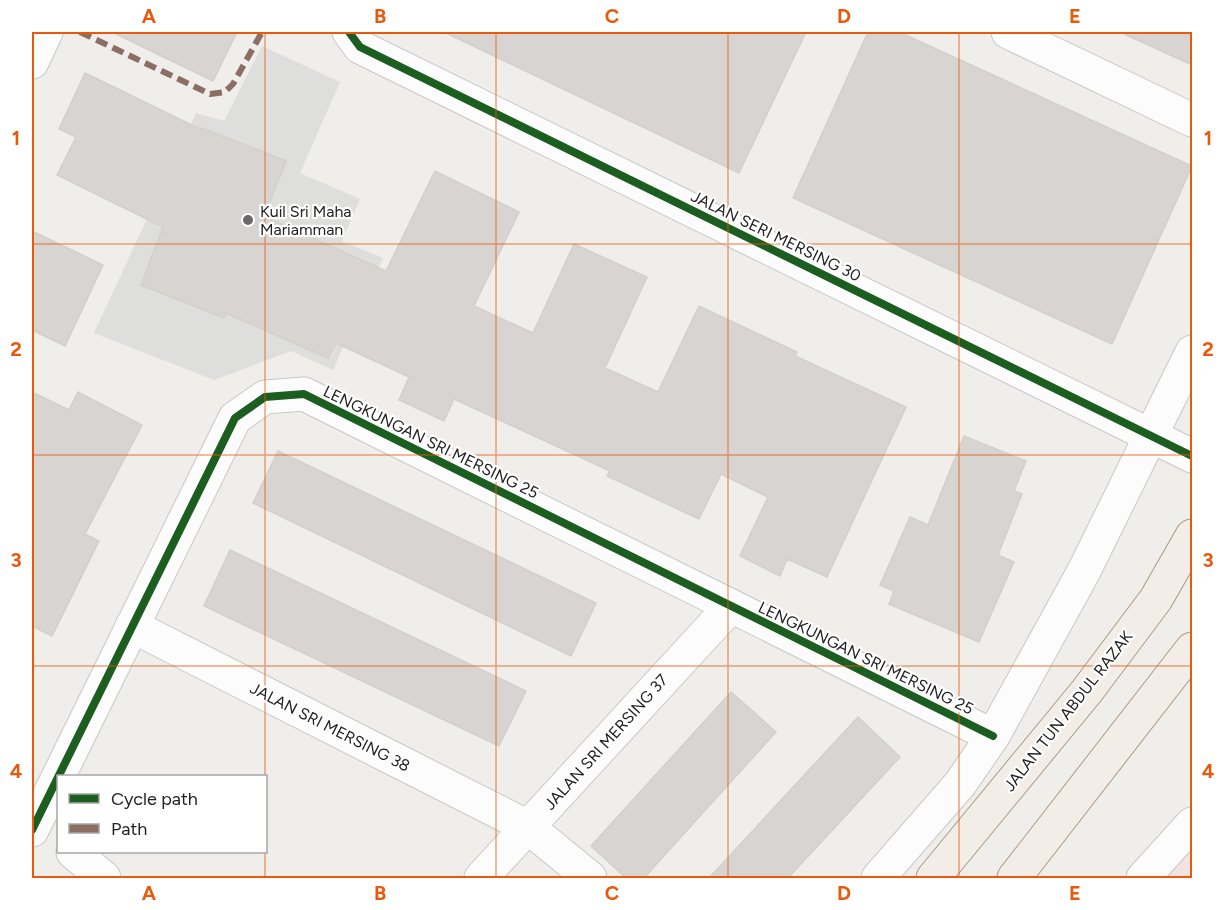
<svg xmlns="http://www.w3.org/2000/svg" width="1224" height="910" font-family="Figtree,sans-serif">
  <style>
    .commercial { fill: #f1e3e1 }
    .religious { fill: #dededc }
    .building { fill: #d7d4d2; stroke: #d3d0cc; stroke-width: 1.5 }
    .lines { fill: none; stroke-linecap: round; stroke-linejoin: round }
    .minor-casing { stroke: #c9c8c7; stroke-width: 35 }
    .major-casing { stroke: #a79c86; stroke-width: 35 }
    .minor { stroke: #fdfcfc; stroke-width: 33 }
    .major { stroke: #f3ede7; stroke-width: 33 }
    .quiet { stroke: #8d6e63; stroke-width: 6; stroke-dasharray: 12 6; stroke-linecap: butt }
    .cycleway-casing { stroke: #fff; stroke-width: 11 }
    .cycleway { stroke: #1b5e20; stroke-width: 8 }
    .grid { fill: none; stroke: #e8590c; stroke-width: 1.5; stroke-opacity: 0.55 }
    .poi-dot { fill: #6a6968; stroke: #fff; stroke-width: 2 }
    .labels { text-anchor: middle; dominant-baseline: central; stroke-width: 4.5; stroke-linejoin: round; paint-order: stroke }
    .poi-label { font-size: 16px; fill: #222; stroke: #fff; text-anchor: start }
    .street-label { font-size: 16px; fill: #222; stroke: #fff }
    .neatline { fill: none; stroke: #e8590c; stroke-width: 2 }
    .grid-label { font-size: 20px; text-anchor: middle; font-weight: bold; fill: #e8590c }
  </style>
  <rect width="100%" height="100%" fill="#f0eeeb"/>
  <path class="commercial" d="M 1192,847 L 1192,878 L 1165,878 Z"/>
  <path class="religious" d="M 262,46 L 340,82 L 300,173 L 360,199 L 342,241 L 383,258 L 333,370 L 291,351 L 214,380 L 94,333 L 196,113 L 224,121 Z"/>
  <g class="building">
    <path d="M 112,32 L 237,32 L 213,81 Z"/>
    <path d="M 444,32 L 806,32 L 739,173 Z"/>
    <path d="M 868,32 L 899,32 L 1192,166 L 1112,344 L 793,198 Z"/>
    <path d="M 1120,32 L 1192,32 L 1192,65 Z"/>
    <path d="M 85,73 L 202,130 L 202,128 L 286,161 L 264,216 L 386,271 L 435,171 L 519,212 L 474,306 L 533,333 L 574,244 L 647,277 L 605,368 L 658,392 L 699,306 L 797,352 L 795,356 L 906,407 L 827,577 L 787,559 L 780,576 L 740,556 L 768,497 L 721,474 L 699,519 L 607,476 L 610,471 L 454,399 L 444,421 L 399,400 L 409,377 L 336,343 L 328,358 L 226,313 L 224,318 L 141,285 L 163,227 L 57,175 L 76,137 L 59,129 Z"/>
    <path d="M 32,231 L 103,265 L 65,346 L 32,330 Z"/>
    <path d="M 32,392 L 69,410 L 78,392 L 142,425 L 85,534 L 99,541 L 52,636 L 32,626 Z"/>
    <path d="M 964,436 L 1026,461 L 1014,491 L 1022,494 L 998,555 L 1014,562 L 979,642 L 889,604 L 894,591 L 880,585 L 910,517 L 928,525 Z"/>
    <path d="M 278,451 L 596,603 L 571,656 L 253,503 Z"/>
    <path d="M 230,550 L 526,691 L 499,746 L 204,606 Z"/>
    <path d="M 731,692 L 776,732 L 643,879 L 627,879 L 591,846 Z"/>
    <path d="M 858,717 L 900,757 L 839,823 L 787,879 L 708,879 Z"/>
  </g>
  <g class="lines">
    <g class="minor-casing">
      <g id="minor">
        <path d="M 349,32 L 360,47 L 1192,456"/>
        <path d="M 1008,32 L 1192,120"/>
        <path d="M 32,62 L 46,32"/>
        <path d="M 132,626 L 528,827 L 590,878"/>
        <path d="M 32,830 L 235,418 L 265,397 L 304,394 L 993,736"/>
        <path d="M 73,852 L 104,878"/>
        <path d="M 481,878 L 731,606"/>
        <path d="M 878,878 L 960,784 L 993,736 L 1084,571 L 1192,352"/>
        <path d="M 1143,878 L 1192,824"/>
      </g>
    </g>
    <g class="major-casing">
      <g id="major">
        <path d="M 933,878 L 1087,691 L 1156,599 L 1192,536"/>
        <path d="M 1014,878 L 1192,649"/>
      </g>
    </g>
    <use href="#minor" class="minor"/>
    <use href="#major" class="major"/>
    <path class="quiet" d="M 80,32 L 210,94 L 225,92 L 233,84 L 262,32"/>
    <g class="cycleway-casing">
      <g id="cycleway">
        <path d="M 349,32 L 360,47 L 1192,456"/>
        <path d="M 32,830 L 235,418 L 265,397 L 304,394 L 993,736"/>
      </g>
    </g>
    <use href="#cycleway" class="cycleway"/>
  </g>
  <path class="grid" d="M 265,32 L 265,776M 496,32 L 496,878M 728,32 L 728,878M 959,32 L 959,878M 32,244 L 1192,244M 32,455 L 1192,455M 32,666 L 1192,666M 265,852 L 265,878"/>
  <circle class="poi-dot" cx="248" cy="220" r="6"/>
  <g class="labels">
    <g class="poi-label">
      <text x="260" y="211">Kuil Sri Maha<tspan x="260" dy="18">Mariamman</tspan></text>
    </g>
    <g class="street-label">
      <text transform="translate(776 236) rotate(26)">JALAN SERI MERSING 30</text>
      <text transform="translate(431 442) rotate(26)">LENGKUNGAN SRI MERSING 25</text>
      <text transform="translate(866 658) rotate(26)">LENGKUNGAN SRI MERSING 25</text>
      <text transform="translate(1068 711) rotate(-52)">JALAN TUN ABDUL RAZAK</text>
      <text transform="translate(330 727) rotate(27)">JALAN SRI MERSING 38</text>
      <text transform="translate(606 742) rotate(-48)">JALAN SRI MERSING 37</text>
    </g>
  </g>
  <rect width="1224" height="910" fill="none" stroke="#ffffff" stroke-width="66"/>
  <rect x="57" y="775" width="210" height="78" fill="#ffffff" stroke="#a7a7a7" stroke-width="1.5"/>
  <rect x="69" y="794" width="30" height="9" fill="#1b5e20" stroke="#a7a7a7" stroke-width="1.5"/>
  <text x="111" y="805" font-size="18" fill="#222222">Cycle path</text>
  <rect x="69" y="824" width="30" height="9" fill="#8d6e63" stroke="#a7a7a7" stroke-width="1.5"/>
  <text x="111" y="835" font-size="18" fill="#222222">Path</text>
  <rect x="33" y="33" width="1158" height="844" class="neatline"/>
  <g class="grid-label">
    <text x="149" y="23">A</text>
    <text x="380" y="23">B</text>
    <text x="612" y="23">C</text>
    <text x="844" y="23">D</text>
    <text x="1075" y="23">E</text>
    <text x="16" y="145">1</text>
    <text x="1208" y="145">1</text>
    <text x="16" y="356">2</text>
    <text x="1208" y="356">2</text>
    <text x="16" y="567">3</text>
    <text x="1208" y="567">3</text>
    <text x="16" y="778">4</text>
    <text x="1208" y="778">4</text>
    <text x="149" y="900">A</text>
    <text x="380" y="900">B</text>
    <text x="612" y="900">C</text>
    <text x="844" y="900">D</text>
    <text x="1075" y="900">E</text>
  </g>
</svg>
